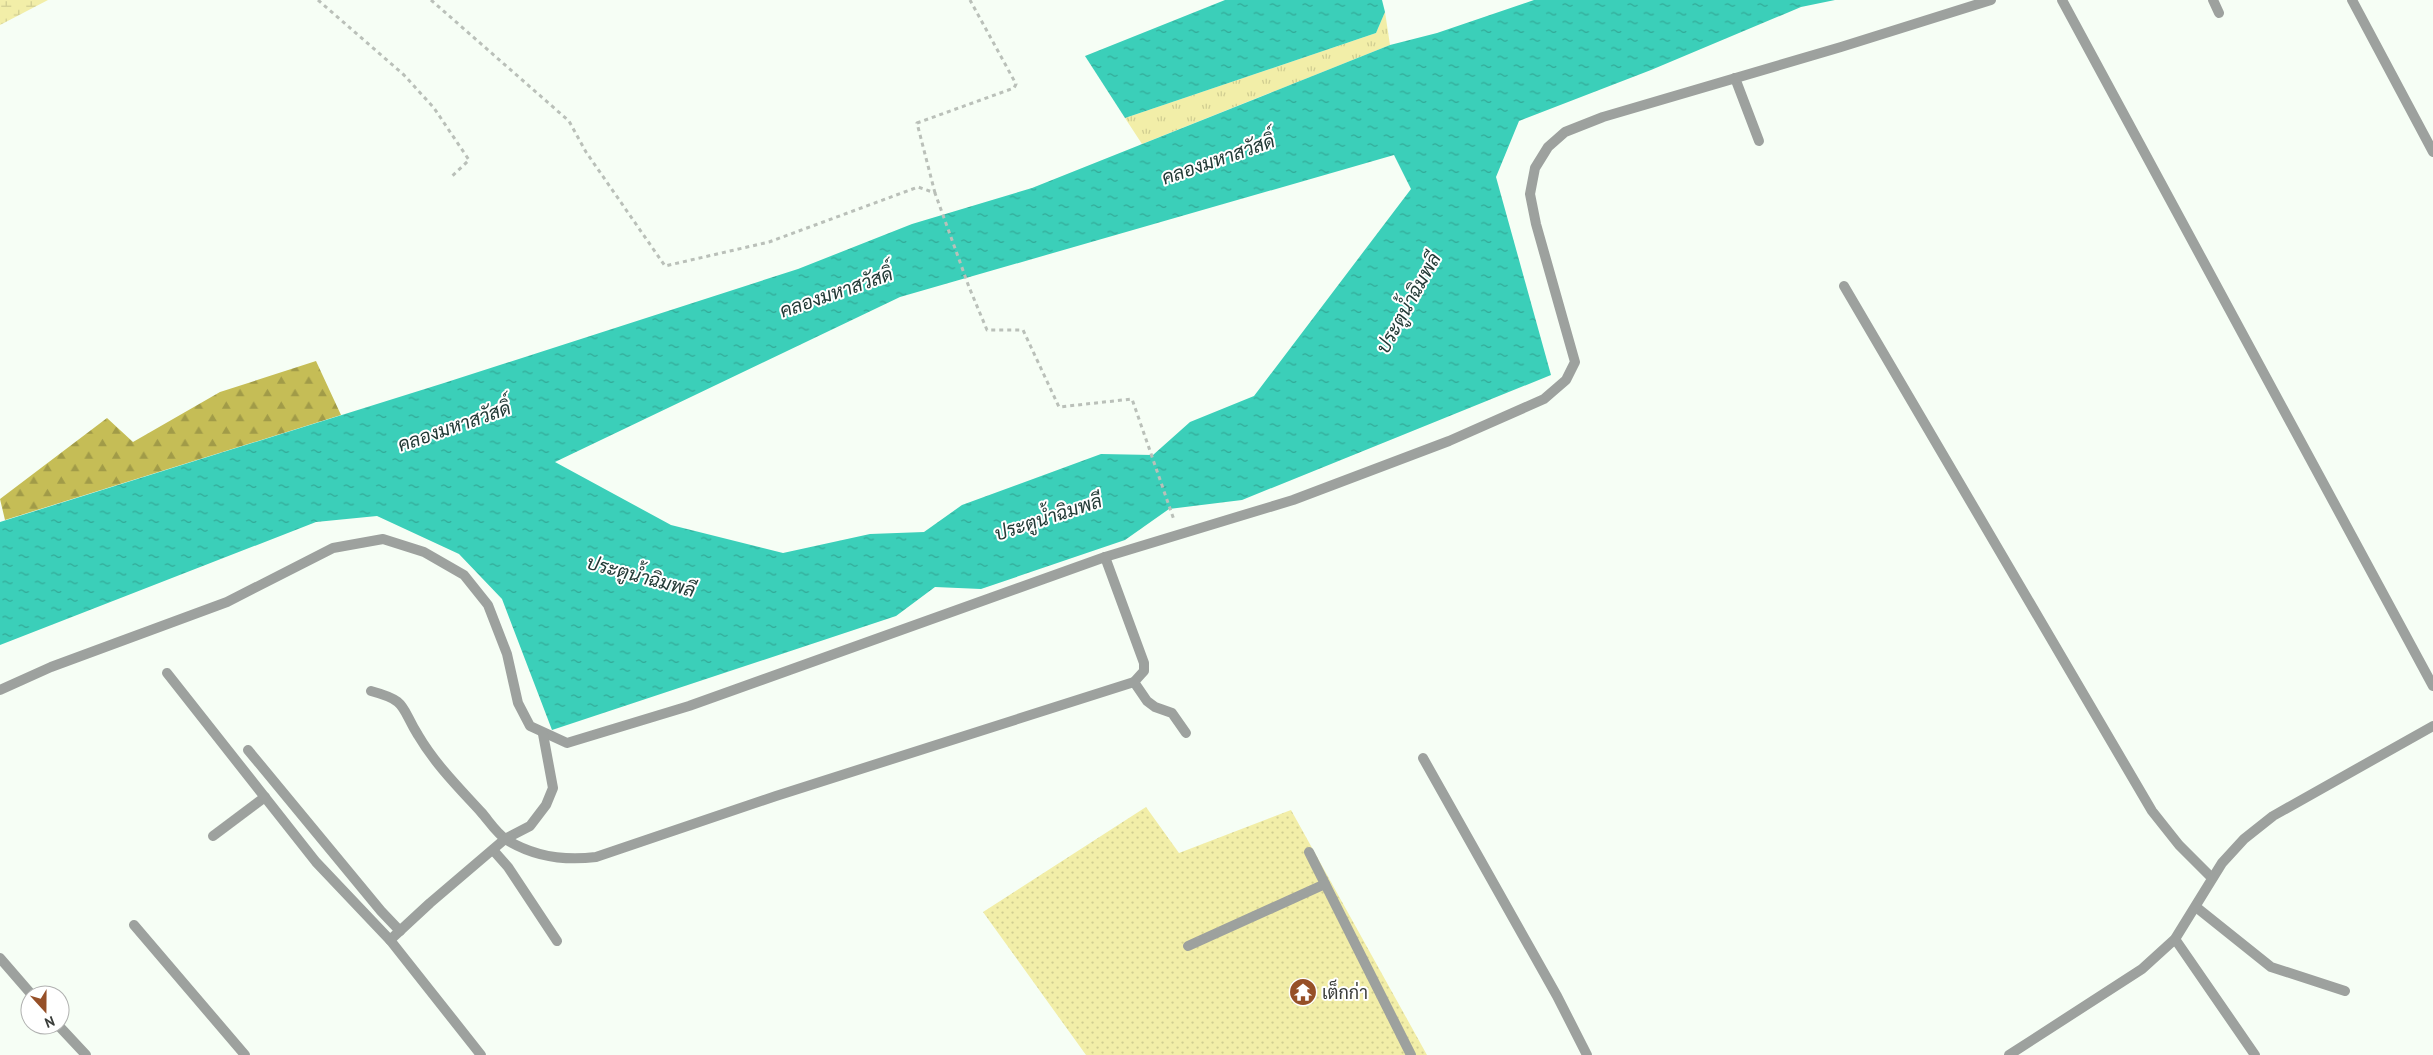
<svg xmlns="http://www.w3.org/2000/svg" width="2433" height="1055" font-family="'PT Sans',Sarabun,sans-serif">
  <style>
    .grass { fill: url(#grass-tufts) }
    .forest { fill: url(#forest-firs) }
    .wetland { fill: url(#wetland-marsh) }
    .park { fill: url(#park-dots) }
    .water { fill: url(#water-ripples); fill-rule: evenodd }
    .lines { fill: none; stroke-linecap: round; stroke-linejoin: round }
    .path { stroke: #bac0b9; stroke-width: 3; stroke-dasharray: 4 4; stroke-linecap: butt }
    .service { stroke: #9da19e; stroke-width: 10 }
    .minor { stroke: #9da19e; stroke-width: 10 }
    .tertiary { stroke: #9da19e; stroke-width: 10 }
    .labels { text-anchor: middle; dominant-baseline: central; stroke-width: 4; stroke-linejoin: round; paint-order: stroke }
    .poi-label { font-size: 18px; fill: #3a3d3a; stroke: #fff; text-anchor: start }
    .water-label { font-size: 19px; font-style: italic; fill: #223a36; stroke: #fff }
  </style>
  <defs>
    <pattern id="grass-tufts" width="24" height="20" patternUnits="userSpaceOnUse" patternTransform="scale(1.25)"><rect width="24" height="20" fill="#f2eea8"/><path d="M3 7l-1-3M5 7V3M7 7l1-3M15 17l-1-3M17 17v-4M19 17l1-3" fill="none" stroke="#d0cd91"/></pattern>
    <pattern id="forest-firs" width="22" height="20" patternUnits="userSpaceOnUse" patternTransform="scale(1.25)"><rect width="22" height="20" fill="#c5bd56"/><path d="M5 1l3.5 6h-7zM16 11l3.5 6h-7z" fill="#a19b48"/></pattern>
    <pattern id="wetland-marsh" width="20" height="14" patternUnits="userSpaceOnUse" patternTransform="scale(1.25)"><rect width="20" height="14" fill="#f2eea8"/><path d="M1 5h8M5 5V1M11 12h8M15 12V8" fill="none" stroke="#d0cd91"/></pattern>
    <pattern id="park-dots" width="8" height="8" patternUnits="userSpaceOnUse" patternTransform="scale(1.25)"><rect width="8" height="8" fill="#f2eea8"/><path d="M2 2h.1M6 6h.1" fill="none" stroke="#d0cd91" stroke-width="1.8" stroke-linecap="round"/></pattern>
    <pattern id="water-ripples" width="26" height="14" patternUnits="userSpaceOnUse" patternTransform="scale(1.25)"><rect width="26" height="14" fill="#3bcfb9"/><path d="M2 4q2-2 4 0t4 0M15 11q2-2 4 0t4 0" fill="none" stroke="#33a997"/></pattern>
  </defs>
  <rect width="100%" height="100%" fill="#f6fef5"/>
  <path class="grass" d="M 1385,12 L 1390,45 L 1142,144 L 1125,118 L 1376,33 Z"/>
  <path class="forest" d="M 316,361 L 341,415 L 5,520 L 0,499 L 107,418 L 133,442 L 220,392 Z"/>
  <path class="wetland" d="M 0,0 L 48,0 L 0,25 Z"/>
  <path class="park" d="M 1146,807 L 1179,853 L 1291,810 L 1427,1055 L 1086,1055 L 983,912 Z"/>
  <g class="water">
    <path d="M 1225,0 L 1382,0 L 1385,12 L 1376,33 L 1125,118 L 1085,56 Z"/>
    <path d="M 1534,0 L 1835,0 L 1801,7 L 1651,70 L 1519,121 L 1496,177 L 1551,375 L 1242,500 L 1169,509 L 1125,540 L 981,589 L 935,587 L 896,616 L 552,730 L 502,599 L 459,554 L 377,516 L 316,522 L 0,645 L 0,522 L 444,383 L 798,269 L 912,224 L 1032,188 L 1390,45 L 1437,33 ZM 1394,155 L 1411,189 L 1254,396 L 1190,422 L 1153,455 L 1101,454 L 962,505 L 924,532 L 870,534 L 783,553 L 671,525 L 555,462 L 900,297 Z"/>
  </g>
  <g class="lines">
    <g class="path">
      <path d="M 318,0 L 404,75 L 434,108 L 469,160 L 450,178"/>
      <path d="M 431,0 L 569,121 L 586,152 L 665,266 L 769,242 L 918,187 L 935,193 L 969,287 L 987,330 L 1023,330 L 1059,407 L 1132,399 L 1174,520"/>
      <path d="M 935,193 L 917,123 L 1014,88 L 1016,84 L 970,0"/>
    </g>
    <g class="service">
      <path d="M 2213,0 L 2219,13"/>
      <path d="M 2352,0 L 2433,152"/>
      <path d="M 1844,286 L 2152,811 L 2179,845 L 2212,878"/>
      <path d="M 213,836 L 265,797"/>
      <path d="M 1309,852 L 1411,1055"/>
      <path d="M 2196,907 L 2271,967 L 2345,991"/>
      <path d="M 1188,946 L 1325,884"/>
    </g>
    <g class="minor">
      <path d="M 2062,0 L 2433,686"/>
      <path d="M 1735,78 L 1759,141"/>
      <path d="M 167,673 L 316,862 L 390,940 L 481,1055"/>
      <path d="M 1134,682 L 1147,701 L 1155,707 L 1172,713 L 1186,733"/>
      <path d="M 0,690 L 51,667 L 227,602 L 333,548 L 383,539 L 424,552 L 464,575 L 488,605 L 507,654 L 518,703 L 530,726 L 567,743 L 689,706 L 1105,557 L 1293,500 L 1449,441 L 1544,399 L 1566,380 L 1575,362 L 1536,224 L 1530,194 L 1535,168 L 1548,147 L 1565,132 L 1603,117 L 1841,47 L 1991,0"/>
      <path d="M 371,691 C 408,701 400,706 418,735 C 435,764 459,788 481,812 C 489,821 497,834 507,840 C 535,857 564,861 596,857 L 776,796 L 1134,682 L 1144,671 L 1144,663 L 1105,557"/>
      <path d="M 248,750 L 381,911 L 400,931"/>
      <path d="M 1423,758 L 1557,996 L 1587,1055"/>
      <path d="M 493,850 L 508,867 L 557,941"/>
      <path d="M 134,925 L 245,1055"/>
      <path d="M 2175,939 L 2255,1055"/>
      <path d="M 390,940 L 430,903 L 505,839 L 530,826 L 546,805 L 553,788 L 543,734"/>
      <path d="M 0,958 L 32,995"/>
      <path d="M 58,1025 L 86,1055"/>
    </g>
    <path class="tertiary" d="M 2009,1055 L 2142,969 L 2175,939 L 2222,863 L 2244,839 L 2273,816 L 2433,726"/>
  </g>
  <defs>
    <g id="temple-disc" transform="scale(1.4375)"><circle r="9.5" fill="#965028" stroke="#fff"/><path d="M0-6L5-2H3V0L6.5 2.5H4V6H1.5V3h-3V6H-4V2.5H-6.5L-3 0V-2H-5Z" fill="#fff"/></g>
  </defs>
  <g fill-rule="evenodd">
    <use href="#temple-disc" x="1303" y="992"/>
  </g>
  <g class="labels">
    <g class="poi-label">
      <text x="1322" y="992">เต็กก่า</text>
    </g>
    <g class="water-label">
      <text transform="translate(1218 159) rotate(-19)">คลองมหาสวัสดิ์</text>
      <text transform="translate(836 292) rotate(-19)">คลองมหาสวัสดิ์</text>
      <text transform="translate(1408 303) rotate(-61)">ประตูน้ำฉิมพลี</text>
      <text transform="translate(454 426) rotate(-19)">คลองมหาสวัสดิ์</text>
      <text transform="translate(1048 517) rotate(-18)">ประตูน้ำฉิมพลี</text>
      <text transform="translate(641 576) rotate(15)">ประตูน้ำฉิมพลี</text>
    </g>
  </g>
  <g transform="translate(45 1010) rotate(159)"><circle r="24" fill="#ffffff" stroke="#b0b1b0"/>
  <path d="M0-4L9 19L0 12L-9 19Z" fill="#965028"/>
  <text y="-8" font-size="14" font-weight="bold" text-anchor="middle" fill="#3a3d3a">N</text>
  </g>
</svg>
